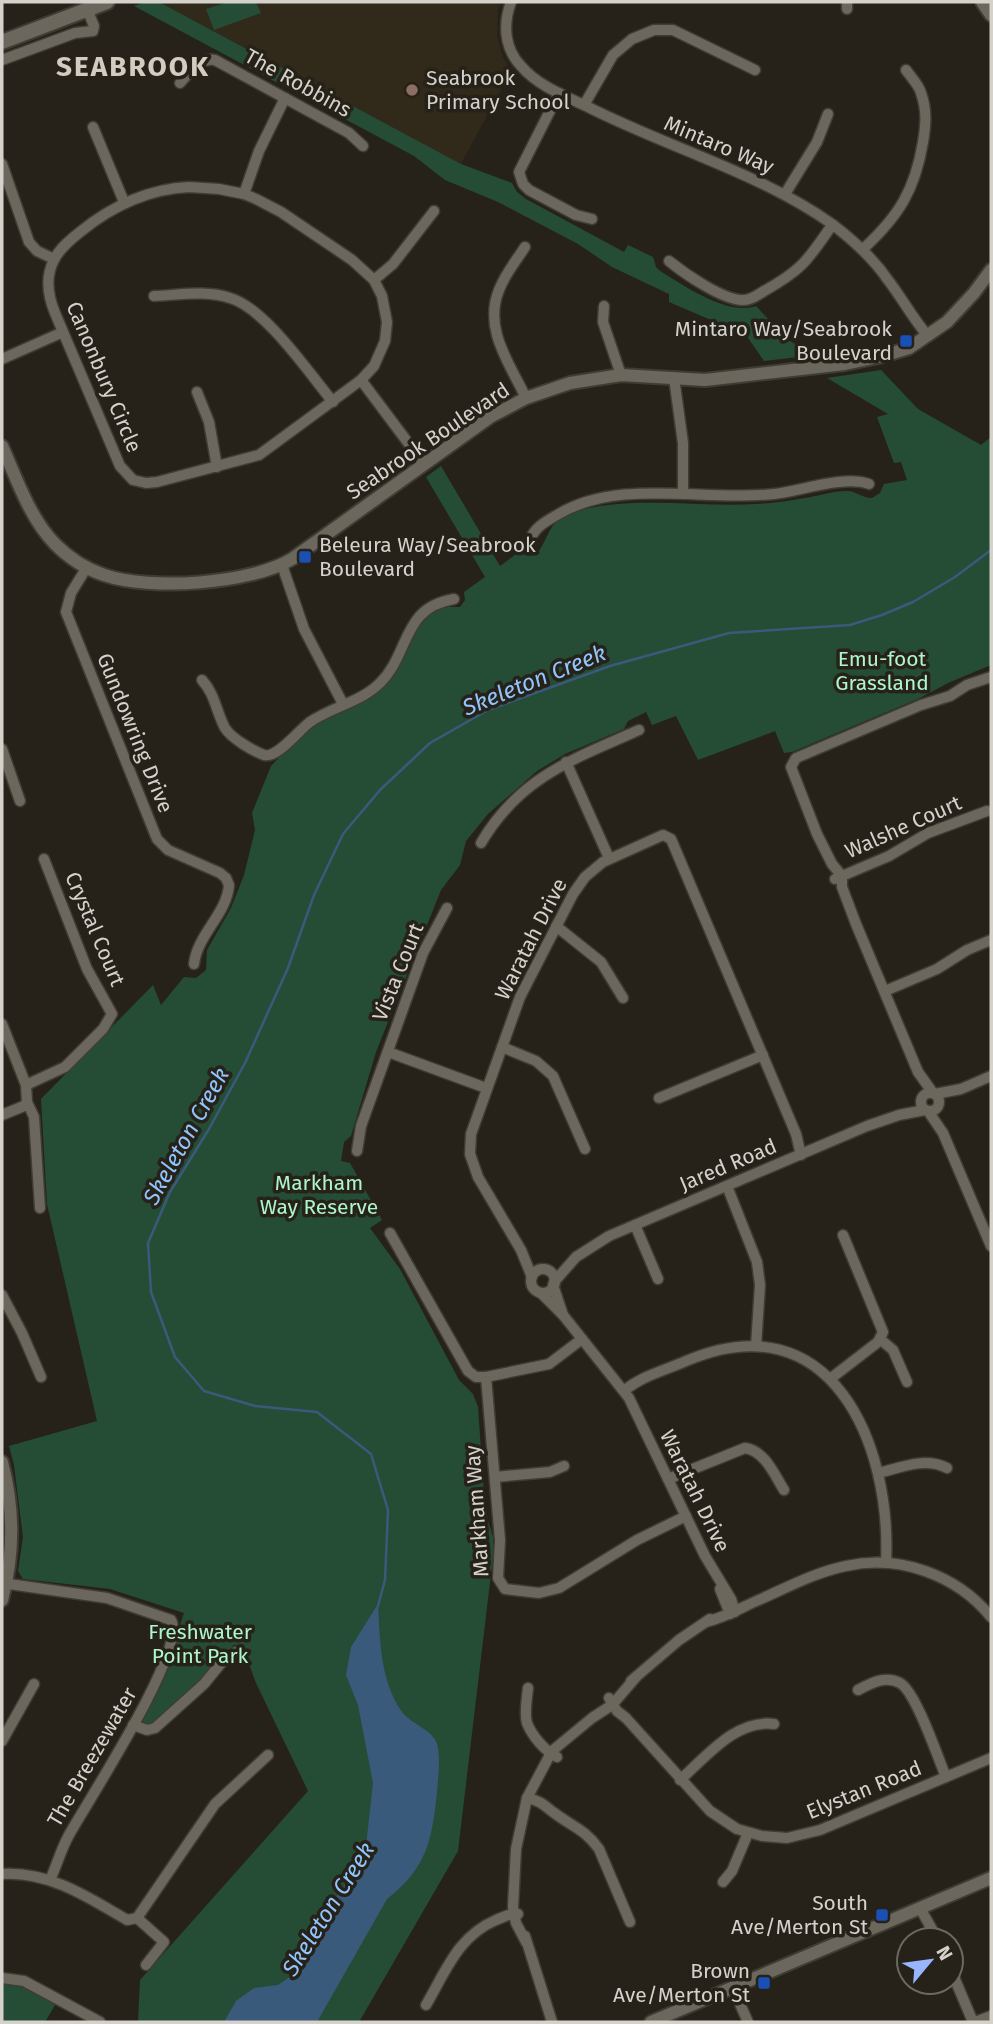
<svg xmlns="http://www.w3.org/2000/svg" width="993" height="2024" font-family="'Fira Sans',sans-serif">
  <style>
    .built { fill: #312a1a }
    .green { fill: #254d36 }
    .water { fill: #3a5a7c }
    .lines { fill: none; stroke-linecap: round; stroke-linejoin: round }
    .stream { stroke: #3a5a7c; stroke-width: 2.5 }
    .minor-casing { stroke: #3e3c34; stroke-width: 13 }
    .tertiary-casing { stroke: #3e3c34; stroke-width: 16 }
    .secondary-casing { stroke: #3e3c34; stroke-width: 18 }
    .minor { stroke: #6c675c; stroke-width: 10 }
    .tertiary { stroke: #6c675c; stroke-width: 12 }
    .secondary { stroke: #6c675c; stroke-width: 14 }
    .education-dot { fill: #8d6e63; stroke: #262219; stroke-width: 2.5 }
    .transit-dot { fill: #1a4fb4; stroke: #262219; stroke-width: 2.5 }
    .labels { text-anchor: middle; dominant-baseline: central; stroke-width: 7; stroke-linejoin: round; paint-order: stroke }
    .poi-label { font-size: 21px; fill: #d4d2cb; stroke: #262219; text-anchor: end }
    .street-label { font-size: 21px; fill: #d4d2cb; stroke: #262219 }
    .park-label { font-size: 21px; fill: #acf6c9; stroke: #262219 }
    .water-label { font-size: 23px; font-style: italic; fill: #91c5fd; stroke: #262219 }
    .district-label { font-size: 28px; font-weight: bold; letter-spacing: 2px; fill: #d3cdc1; stroke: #262219 }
  </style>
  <rect width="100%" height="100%" fill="#262219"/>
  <path class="built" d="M 159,2 L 501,2 L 498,10 L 497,35 L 502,55 L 511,71 L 461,164 Z"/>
  <g class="green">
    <path d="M 145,2 L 159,2 L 461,164 L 512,183 L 517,192 L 526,199 L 624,252 L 628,245 L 653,257 L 656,267 L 660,271 C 685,286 727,316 756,306 L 788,340 L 816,355 L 764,361 L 746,335 L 669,302 L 669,294 L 612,267 L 578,244 L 498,202 L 445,180 L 414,156 L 134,6 Z"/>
    <path d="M 228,2 L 256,2 L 261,13 L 214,30 L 206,9 Z"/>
    <path d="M 881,370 L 918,409 L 981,445 L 991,437 L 991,665 L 948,683 L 920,698 L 792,752 L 784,753 L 775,731 L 698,760 L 676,716 L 652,725 L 646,712 L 628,721 L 624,729 L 565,754 L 537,771 L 488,814 L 466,841 L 460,865 L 441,890 L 376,1052 L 351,1136 L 344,1142 L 341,1161 L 350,1163 L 382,1220 L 370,1228 L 400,1269 L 459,1380 L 473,1394 L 478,1407 L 484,1493 L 488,1521 L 493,1537 L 493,1557 L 458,1851 L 359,2022 L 138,2022 L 140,1980 L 308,1791 L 256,1683 L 242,1645 L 233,1645 L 230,1653 L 153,1726 L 145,1726 L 141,1717 L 162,1678 L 184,1613 L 110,1589 L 23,1579 L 18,1571 L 23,1537 L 14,1465 L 9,1446 L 97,1421 L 47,1204 L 41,1099 L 153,985 L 161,1005 L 184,977 L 196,978 L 206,970 L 207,950 L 231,908 L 244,875 L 255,830 L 252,813 L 271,766 L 304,731 L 331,714 L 364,700 L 426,615 L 440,607 L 460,607 L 465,600 L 464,592 L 485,577 L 426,477 L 441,466 L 500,566 L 519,552 C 543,567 543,533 557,521 C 570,511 592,507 608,505 C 657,499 708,507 757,504 C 773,503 789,501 805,498 C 818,496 833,491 847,491 C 856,491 862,498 872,498 L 880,493 L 884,484 L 907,480 L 901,462 L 894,463 L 877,417 L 888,414 L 827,378 Z"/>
    <path d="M 12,1977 L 58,2000 L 45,2022 L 2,2022 L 2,1978 Z"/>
  </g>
  <path class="water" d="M 378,1604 C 380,1640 380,1681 402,1712 C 411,1724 432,1729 437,1744 C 441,1760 438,1776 437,1792 C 432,1840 427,1868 387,1899 L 317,2022 L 224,2022 L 236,2001 L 254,1988 L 278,1985 L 300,1970 L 311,1926 L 341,1891 L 366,1846 L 373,1783 L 358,1705 L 346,1675 L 351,1647 Z"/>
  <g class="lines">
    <path class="stream" d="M 378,1606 L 385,1580 L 388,1510 L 371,1454 L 317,1412 L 255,1406 L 204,1391 L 175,1357 L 151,1292 L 148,1243 L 170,1192 L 209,1129 L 245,1063 L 288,968 L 314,895 L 343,834 L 380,790 L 430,743 L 488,710 L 610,666 L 729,633 L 850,625 L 882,615 L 913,602 L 955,577 L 991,550"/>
    <g class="minor-casing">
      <g id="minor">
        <path d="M 511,2 C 503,24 504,48 521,66 C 538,86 565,96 588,107 C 669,148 758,172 832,224 C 853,240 873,258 888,280 C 902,298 913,319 928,336"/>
        <path d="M 847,2 L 847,9"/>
        <path d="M 2,60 L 75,33 L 93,31 L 94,26 L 87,9"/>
        <path d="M 180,83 C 190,72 199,57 215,60 L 349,133 L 363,146"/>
        <path d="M 559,93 L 519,172 L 523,184 L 529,190 L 576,215 L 592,219"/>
        <path d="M 584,105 L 613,55 L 632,39 L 654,30 L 673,30 L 755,70"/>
        <path d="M 93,127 L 124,202"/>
        <path d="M 2,164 L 29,242 L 37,251 L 54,259"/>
        <path d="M 189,187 L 219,189 L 244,194 L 256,199 L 281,212 L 352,260 L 374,280 L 382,296 L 387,322 L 385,341 L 374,366 L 361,380 L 259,455 L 157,482 L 146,483 L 133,480 L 120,466 L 55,313 C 48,296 45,277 54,260 C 59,249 70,240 80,232 C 112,206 147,189 189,187 Z"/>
        <path d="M 244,194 L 259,151 L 285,98"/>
        <path d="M 785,194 L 817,142 L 828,114"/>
        <path d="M 525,247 C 516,261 505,274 499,290 C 483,329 510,364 526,398"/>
        <path d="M 863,249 C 899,216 915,190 923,142 C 926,124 927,110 921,93 C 919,85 911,77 906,70"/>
        <path d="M 669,261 C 685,274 724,301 744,300 C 751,300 758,295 764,291 C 802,270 808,260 832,225"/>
        <path d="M 374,280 L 393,264 L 434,211"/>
        <path d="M 154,296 C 179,295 206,290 230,298 C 265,308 309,373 333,402"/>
        <path d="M 604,306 L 603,322 L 621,375"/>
        <path d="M 2,359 L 63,332"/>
        <path d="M 674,378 L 683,443 L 683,494"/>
        <path d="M 361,380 L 424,464"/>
        <path d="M 197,392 L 209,422 L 217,467"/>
        <path d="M 530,540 C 535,527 545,522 557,515 C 619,477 704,502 774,494 C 801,491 844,475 869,484"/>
        <path d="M 282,565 L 304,629 L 343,704"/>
        <path d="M 87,567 L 71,593 L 66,612 L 153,829 L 157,839 L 168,850 L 220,873 L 226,878 L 229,885 C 227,914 197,935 194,964"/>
        <path d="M 202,680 C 215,694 216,711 225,728 C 231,738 253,751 264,755 C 277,759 299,730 310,722 C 332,707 361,702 380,683 C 411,652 401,608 454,599"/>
        <path d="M 2,749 L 20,801"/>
        <path d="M 566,762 L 609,858"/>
        <path d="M 481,843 C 519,778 573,759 639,730"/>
        <path d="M 835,879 L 889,856 L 928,833 L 987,811"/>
        <path d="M 556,926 L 601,962 L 623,998"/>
        <path d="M 885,991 L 937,969 L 967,950 L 991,940"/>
        <path d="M 2,1024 L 26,1085 L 27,1102 L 34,1117 L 40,1208"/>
        <path d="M 502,1047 L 536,1061 L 553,1076 L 585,1149"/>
        <path d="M 388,1052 L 486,1088"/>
        <path d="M 26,1085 L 65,1067 L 103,1029 L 112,1014 L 87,969 L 44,859"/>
        <circle cx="930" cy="1102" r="9"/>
        <path d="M 933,1093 L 918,1072 L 856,924 L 842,887 L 842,876 L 832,864 L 817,834 L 791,767 L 796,758 L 921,705 L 950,696 L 967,685 L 991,677"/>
        <path d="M 935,1094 L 961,1089 L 991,1076"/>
        <path d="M 659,1098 L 763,1055"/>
        <path d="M 928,1111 L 943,1133 L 991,1246"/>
        <path d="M 2,1115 L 24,1106 L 27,1102"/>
        <path d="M 357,1151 L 361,1126 L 423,953 L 447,908"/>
        <path d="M 727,1186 L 757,1262 L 760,1285 L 756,1346"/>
        <path d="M 635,1225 L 658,1279"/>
        <path d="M 390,1233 L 468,1371 L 476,1377 L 486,1377"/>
        <circle cx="543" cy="1281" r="12"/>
        <path d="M 532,1277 L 521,1250 L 478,1177 L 470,1154 L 471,1134 L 520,997 L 573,894 L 585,877 L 603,862 L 663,835 L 671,839 L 796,1134 L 801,1155"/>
        <path d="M 554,1282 L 576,1257 L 609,1236 L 867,1126 L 899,1115 L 925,1110"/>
        <path d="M 553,1285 L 563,1315"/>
        <path d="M 541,1293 L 563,1315 L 629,1398 L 705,1556 L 731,1599 L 735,1612"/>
        <path d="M 2,1295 L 22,1333 L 41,1377"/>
        <path d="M 582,1339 L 549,1364 L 486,1377 L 500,1540 L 498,1578 L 505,1589 L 539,1593 L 559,1588 L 637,1540 L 686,1516"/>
        <path d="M 880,1339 L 893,1350 L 907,1382"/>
        <path d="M 830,1379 L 878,1342 L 883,1332 L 843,1235"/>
        <path d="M 624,1391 C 641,1376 666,1370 686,1361 C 831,1299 892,1444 886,1563"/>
        <path d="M 879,1473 C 902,1467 925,1457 947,1468"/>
        <path d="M 495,1477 L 550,1472 L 564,1466"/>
        <path d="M 668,1479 L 745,1448 C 765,1451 774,1474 784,1490"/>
        <path d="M 2,1583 L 107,1598 L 171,1620 C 188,1649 87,1802 69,1835 C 61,1849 57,1865 50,1880"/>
        <path d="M 720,1589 L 730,1614"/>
        <path d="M 706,1622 C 726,1617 742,1607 761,1599 C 788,1587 816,1572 846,1566 C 899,1554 957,1575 991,1617"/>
        <path d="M 631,1681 L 679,1640 L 710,1619"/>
        <path d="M 528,1688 C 527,1699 524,1713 527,1723 C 532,1736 545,1751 557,1757"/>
        <path d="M 858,1690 C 871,1683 886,1675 900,1683 C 916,1692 938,1758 946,1777"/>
        <path d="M 609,1698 L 617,1711 L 626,1718 L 710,1811 L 737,1829 L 762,1836 L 787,1838 L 820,1830 L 991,1758"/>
        <path d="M 133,1725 L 147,1730 L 155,1728 L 204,1684 L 222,1662 L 236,1652"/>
        <path d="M 2,1741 L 34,1684"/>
        <path d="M 680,1780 C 707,1756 736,1719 774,1724"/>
        <path d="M 527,1798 C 539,1800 544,1805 553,1812 C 571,1826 585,1829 599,1849 L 630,1922"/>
        <path d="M 2,1874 C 49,1871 88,1897 127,1920 L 137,1918 L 215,1804 L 268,1755"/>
        <path d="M 723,1882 L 732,1871 L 748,1833"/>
        <path d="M 920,1908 L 938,1940"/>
        <path d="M 137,1918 L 164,1942 L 146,1965"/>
        <path d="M 525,1936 L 552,2022"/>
        <path d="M 526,1942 L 516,1923 L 513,1907 L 516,1849 L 527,1798 L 552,1751 L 592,1718 L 612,1705 L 636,1677"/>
        <path d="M 951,1970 L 973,2022"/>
        <path d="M 2,1978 L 24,1981 L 100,2022"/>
        <path d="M 733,1988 L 748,2022"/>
        <path d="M 426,2005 C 446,1971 458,1936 496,1920 C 504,1917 509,1913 518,1914"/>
        <path d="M 975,2022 L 991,2016"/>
      </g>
    </g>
    <g class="tertiary-casing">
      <g id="tertiary">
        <path d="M 982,2 L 991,15"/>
        <path d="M 2,446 C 17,479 29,517 55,544 C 68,557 86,569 104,575 C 151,591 250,584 292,559 L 490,417 L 526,398 L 570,383 L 621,375 L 705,380 L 845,364 L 883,356 L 909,348 L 947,322 L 974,293 L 991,270"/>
        <path d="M 2,1462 C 14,1507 14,1555 2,1600"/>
        <path d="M 651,2022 L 991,1878"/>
      </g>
    </g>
    <g class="secondary-casing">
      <path id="secondary" d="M 2,42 L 107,2"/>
    </g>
    <use href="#minor" class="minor"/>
    <use href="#tertiary" class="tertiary"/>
    <use href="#secondary" class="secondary"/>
  </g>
  <circle class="education-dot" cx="412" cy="90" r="7"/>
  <g class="transit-dot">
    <rect x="899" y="334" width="14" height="14" rx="3.5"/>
    <rect x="298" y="550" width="14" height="14" rx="3.5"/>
    <rect x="875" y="1908" width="14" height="14" rx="3.5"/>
    <rect x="757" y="1976" width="14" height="14" rx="3.5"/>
  </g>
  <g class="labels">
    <g class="poi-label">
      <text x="426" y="78" text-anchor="start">Seabrook<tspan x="426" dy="24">Primary School</tspan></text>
      <text x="892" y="329">Mintaro Way/Seabrook<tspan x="892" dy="24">Boulevard</tspan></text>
      <text x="319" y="545" text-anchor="start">Beleura Way/Seabrook<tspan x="319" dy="24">Boulevard</tspan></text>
      <text x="868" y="1903">South<tspan x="868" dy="24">Ave/Merton St</tspan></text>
      <text x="750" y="1971">Brown<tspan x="750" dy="24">Ave/Merton St</tspan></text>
    </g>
    <g class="street-label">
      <text transform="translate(298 83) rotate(29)">The Robbins</text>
      <text transform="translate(719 145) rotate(23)">Mintaro Way</text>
      <text transform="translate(104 377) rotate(67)">Canonbury Circle</text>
      <text transform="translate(428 441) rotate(-34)">Seabrook Boulevard</text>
      <text transform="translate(135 733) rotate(68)">Gundowring Drive</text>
      <text transform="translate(903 827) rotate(-24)">Walshe Court</text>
      <text transform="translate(95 929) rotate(67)">Crystal Court</text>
      <text transform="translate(531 939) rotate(-63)">Waratah Drive</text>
      <text transform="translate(398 972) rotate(-68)">Vista Court</text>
      <text transform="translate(728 1165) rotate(-23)">Jared Road</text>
      <text transform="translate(695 1491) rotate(64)">Waratah Drive</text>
      <text transform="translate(477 1511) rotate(-94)">Markham Way</text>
      <text transform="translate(92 1757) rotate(-60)">The Breezewater</text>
      <text transform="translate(864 1790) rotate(-22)">Elystan Road</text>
    </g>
    <g class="park-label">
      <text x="882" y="659">Emu-foot<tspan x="882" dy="24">Grassland</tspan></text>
      <text x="319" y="1183">Markham<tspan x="319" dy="24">Way Reserve</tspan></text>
      <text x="200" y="1632">Freshwater<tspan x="200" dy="24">Point Park</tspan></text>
    </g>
    <g class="water-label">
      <text transform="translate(534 680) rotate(-22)">Skeleton Creek</text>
      <text transform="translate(186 1136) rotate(-61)">Skeleton Creek</text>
      <text transform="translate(328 1909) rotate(-58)">Skeleton Creek</text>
    </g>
    <g class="district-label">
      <text x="133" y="66">SEABROOK</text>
    </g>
  </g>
  <rect width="993" height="2024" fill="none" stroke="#d4d2cb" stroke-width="7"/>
  <g transform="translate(930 1961) rotate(61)"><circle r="33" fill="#262219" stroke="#6c6860" stroke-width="2"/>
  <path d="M0-5L12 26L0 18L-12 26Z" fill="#98b6fd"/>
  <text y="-10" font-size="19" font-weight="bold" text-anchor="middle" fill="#d4d2cb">N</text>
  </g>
</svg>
